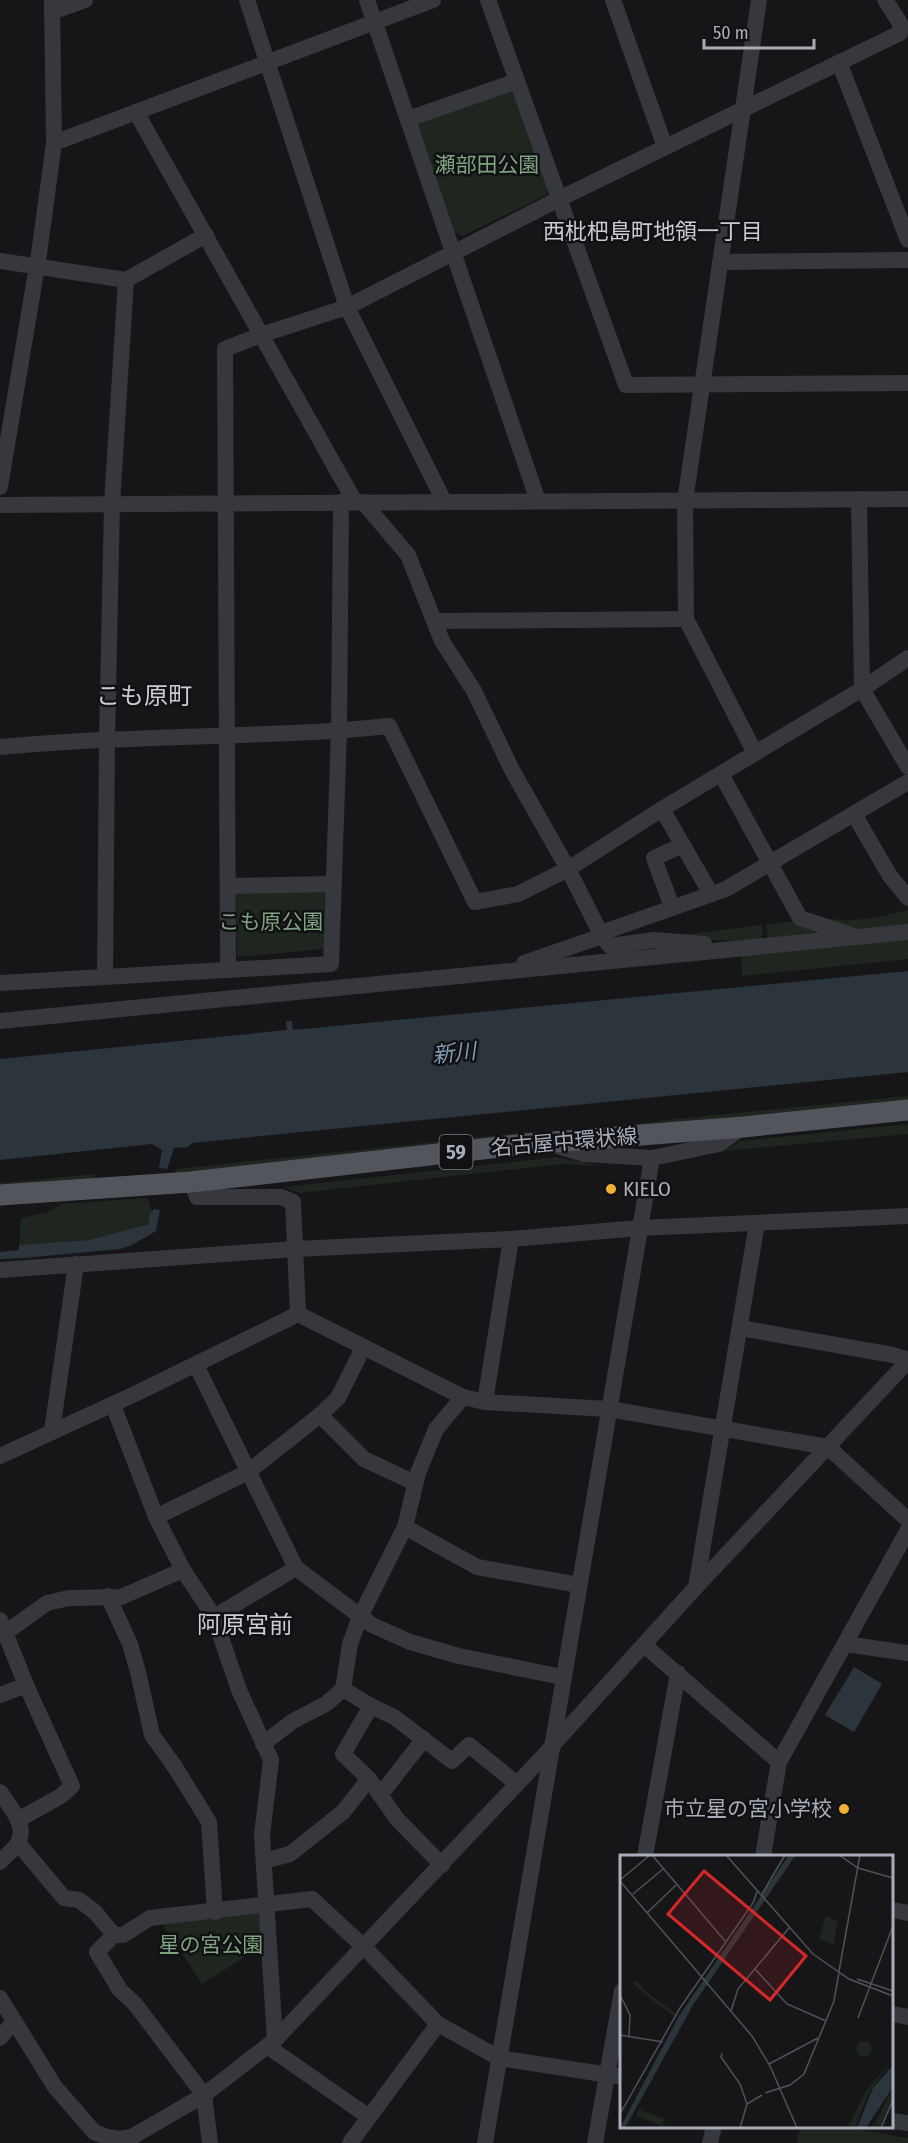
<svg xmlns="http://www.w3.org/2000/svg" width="908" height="2143" font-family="'Fira Sans Condensed','Noto Sans JP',sans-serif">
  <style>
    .green { fill: #1e261f }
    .water { fill: #2c353c }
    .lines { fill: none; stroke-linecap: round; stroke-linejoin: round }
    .minor { stroke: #37383d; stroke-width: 16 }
    .major { stroke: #53555c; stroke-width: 21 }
    .poi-dot { fill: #f2b134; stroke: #111113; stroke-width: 2 }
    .labels { text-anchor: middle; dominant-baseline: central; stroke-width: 5; stroke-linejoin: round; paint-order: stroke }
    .shield { fill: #111113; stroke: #7b7e86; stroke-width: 1.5 }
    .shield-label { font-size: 20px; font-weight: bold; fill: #a8adb8 }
    .park-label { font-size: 21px; fill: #7fa381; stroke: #111113 }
    .street-label { font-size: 21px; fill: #a8adb8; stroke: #111113 }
    .poi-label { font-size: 21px; fill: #a8adb8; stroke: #111113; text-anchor: start }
    .neighbourhood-label { font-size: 22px; fill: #c9ccd4; stroke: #111113 }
    .water-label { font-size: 22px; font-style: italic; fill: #7f9bb3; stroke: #111113 }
    .quarter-label { font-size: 24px; fill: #c9ccd4; stroke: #111113 }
    .inset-road { fill: none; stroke: #505258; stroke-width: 1.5 }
    .view { fill: #d62828; fill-opacity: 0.15; stroke: #d62828; stroke-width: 3 }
    .inset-edge { fill: none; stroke: #a8adb8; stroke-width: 3 }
  </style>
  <rect width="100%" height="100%" fill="#161618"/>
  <g class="green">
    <path d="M 507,88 L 515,91 L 549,186 L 546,195 L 463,236 L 455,232 L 417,124 Z"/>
    <path d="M 325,889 L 324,949 L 237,957 L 236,890 Z"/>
    <path d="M 908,910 L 908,926 L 856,931 L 827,918 C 854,924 881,916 908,910 Z"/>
    <path d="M 798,921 L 840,934 L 768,941 L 766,924 Z"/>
    <path d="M 762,925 L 763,942 L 655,938 Z"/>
    <path d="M 908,938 L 908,959 L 742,976 L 741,954 Z"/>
    <path d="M 908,1096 L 908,1101 L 611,1129 L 665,1120 Z"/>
    <path d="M 908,1124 L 908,1134 L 724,1151 L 740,1141 Z"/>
    <path d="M 528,1132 L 577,1132 L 176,1176 L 176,1169 Z"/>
    <path d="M 557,1157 L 602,1166 L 563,1164 L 300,1193 L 284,1187 Z"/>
    <path d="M 95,1174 L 96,1180 L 0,1190 L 0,1183 Z"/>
    <path d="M 147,1198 L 152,1211 L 149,1215 L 149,1224 L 89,1240 L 19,1245 L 21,1218 L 48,1212 L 62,1204 Z"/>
    <path d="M 260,1911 L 266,1944 L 202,1984 L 162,1923 Z"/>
    <path d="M 800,2127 L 846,2127 L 908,2138 L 908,2143 L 797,2143 Z"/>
  </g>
  <g class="water">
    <path d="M 908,971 L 908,1072 L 192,1143 L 188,1147 L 174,1148 L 167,1169 L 159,1168 L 162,1150 L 152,1144 L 0,1160 L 0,1059 L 287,1030 L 286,1021 L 292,1021 L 293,1030 Z"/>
    <path d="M 154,1209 L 160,1210 L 156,1231 L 132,1245 L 120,1249 L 24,1258 L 0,1259 L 0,1252 L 19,1250 L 19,1245 L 89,1240 L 149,1224 L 149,1215 Z"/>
    <path d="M 854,1667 L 882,1684 L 854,1732 L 825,1715 Z"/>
  </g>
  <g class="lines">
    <g class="minor">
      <path d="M 247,0 L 347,307 L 444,501"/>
      <path d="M 367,0 L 538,501"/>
      <path d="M 488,0 L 626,385 L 908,383"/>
      <path d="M 613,0 L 665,147"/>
      <path d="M 52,12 L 85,0"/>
      <path d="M 839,62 L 908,240"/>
      <path d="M 136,112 L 355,502"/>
      <path d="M 408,119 L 517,81"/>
      <path d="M 54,143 L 433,0"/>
      <path d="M 0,261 L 126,280 L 206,235"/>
      <path d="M 720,262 L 908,260"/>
      <path d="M 0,487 L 39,254 L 54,143 L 52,0"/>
      <path d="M 859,499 L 862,689 L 908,767"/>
      <path d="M 363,502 L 408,555 L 442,641 L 474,691 L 512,770 L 568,869 L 602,936 L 610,946 L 654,940 L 704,944"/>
      <path d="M 0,505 L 908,499"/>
      <path d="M 434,621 L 686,619"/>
      <path d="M 0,747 C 35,744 70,741 105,740 C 200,735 295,736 389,726 L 475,902 L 518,894 L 568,869 L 662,809 L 862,689 L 908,658"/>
      <path d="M 755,753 L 686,619 L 685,501 L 759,0"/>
      <path d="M 721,774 L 800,918 L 851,935"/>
      <path d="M 662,809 L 711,894"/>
      <path d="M 854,814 L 890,876 L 908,898"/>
      <path d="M 228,886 L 334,884"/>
      <path d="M 672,907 L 654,858 L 683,845"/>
      <path d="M 601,933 L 726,889 L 908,782"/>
      <path d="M 524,963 L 602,936"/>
      <path d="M 228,970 L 225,349 L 261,335 L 347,307 L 559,199 L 900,33 L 900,23 L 885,0"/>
      <path d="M 105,976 L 107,740 L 112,504 L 126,280"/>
      <path d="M 0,983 L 331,964 L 339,731 L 341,502"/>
      <path d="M 0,1021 L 908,932"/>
      <path d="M 555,1145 L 584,1154 L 652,1158 L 719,1144 L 743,1127"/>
      <path d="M 191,1182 L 197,1197 L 281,1197 L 293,1202 L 298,1314"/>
      <path d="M 0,1270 L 295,1249 L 511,1239 L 639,1228 L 908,1216"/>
      <path d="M 298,1314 L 463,1397 L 485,1402 L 609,1409 L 828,1447 L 908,1520"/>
      <path d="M 740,1328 L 893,1355 L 908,1360"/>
      <path d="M 196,1365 L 296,1568 L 372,1625 L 410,1642 L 459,1656 L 562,1677"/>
      <path d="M 485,1402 L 511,1239"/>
      <path d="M 113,1405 L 156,1517 L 183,1570 L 214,1617 L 239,1690 L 271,1760 L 262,1835 L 275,2040"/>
      <path d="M 320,1415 L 364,1459 L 415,1483"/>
      <path d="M 52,1431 L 76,1264"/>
      <path d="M 0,1456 L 137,1393 L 298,1314"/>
      <path d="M 156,1517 L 248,1472 L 320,1415 L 338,1398 L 363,1348"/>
      <path d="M 405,1527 L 477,1567 L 579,1585"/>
      <path d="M 696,1587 L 757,1223"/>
      <path d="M 108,1596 L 130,1644 L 138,1672 L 152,1735 L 175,1767 L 209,1822 L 215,1912"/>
      <path d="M 214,1617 L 296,1568"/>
      <path d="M 0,1620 L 26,1685 L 72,1786 L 61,1796 L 18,1820"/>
      <path d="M 5,1633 L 47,1603 L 69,1598 L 121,1597 L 183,1570"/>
      <path d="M 845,1644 L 908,1653"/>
      <path d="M 644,1645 L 779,1762"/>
      <path d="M 343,1689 L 371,1706 L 394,1717 L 452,1761 L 469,1745 L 517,1784"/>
      <path d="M 0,1695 L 26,1685"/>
      <path d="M 371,1706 L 343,1754 L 369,1779 L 397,1819 L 442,1865"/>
      <path d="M 263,1744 L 293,1721 L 326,1704 L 343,1689 L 350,1644 L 360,1617 L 405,1527 L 418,1473 L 436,1429 L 463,1397"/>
      <path d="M 551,1747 L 696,1587 L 908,1361"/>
      <path d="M 0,1792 C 9,1805 29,1827 17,1844 C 13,1851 5,1856 0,1862"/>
      <path d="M 380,1795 L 424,1739"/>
      <path d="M 18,1843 L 64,1898 L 79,1900 L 95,1912 L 114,1935"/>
      <path d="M 645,1856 L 678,1673"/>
      <path d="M 763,1856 L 779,1762 L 908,1530"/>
      <path d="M 264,1861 L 290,1854 L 343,1812 L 369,1779"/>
      <path d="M 892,1910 L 908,1913"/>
      <path d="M 0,1998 L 55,2087 L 94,2132 L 107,2137 L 119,2139 L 132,2137"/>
      <path d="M 892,2014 L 908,2017"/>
      <path d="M 0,2038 L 14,2021"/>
      <path d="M 267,2046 L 369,2117"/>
      <path d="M 892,2121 L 908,2123"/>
      <path d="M 130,2143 L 132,2137 L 204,2095 L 275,2040 L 551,1748"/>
      <path d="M 210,2143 L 204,2095 L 135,2004 L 120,1990 L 97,1952 L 114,1935 L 123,1935 L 150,1918 L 312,1899 L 364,1947 L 438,2024 L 499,2058 L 622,2077"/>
      <path d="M 350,2143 L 438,2024"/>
      <path d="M 485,2143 L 652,1158"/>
      <path d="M 595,2143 L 622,1991"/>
      <path d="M 710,2143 L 714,2126"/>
    </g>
    <path class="major" d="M 0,1195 L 191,1182 L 527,1144 L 743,1127 L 908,1110"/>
  </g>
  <g class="poi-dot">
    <circle cx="611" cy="1189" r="6"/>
    <circle cx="844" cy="1809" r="6"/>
  </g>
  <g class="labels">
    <rect class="shield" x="439.5" y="1135" width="33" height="34" rx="4.5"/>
    <g class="shield-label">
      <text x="456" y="1152">59</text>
    </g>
    <g class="park-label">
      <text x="487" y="165">瀬部田公園</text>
      <text x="271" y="922">こも原公園</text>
      <text x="211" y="1945">星の宮公園</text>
    </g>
    <g class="street-label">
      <text transform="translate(564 1142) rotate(-5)">名古屋中環状線</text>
    </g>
    <g class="poi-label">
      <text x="623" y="1189">KIELO</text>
      <text x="832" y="1809" text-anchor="end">市立星の宮小学校</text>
    </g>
    <g class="neighbourhood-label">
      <text x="653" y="231">西枇杷島町地領一丁目</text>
    </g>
    <g class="water-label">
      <text transform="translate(454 1053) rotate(-6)">新川</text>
    </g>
    <g class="quarter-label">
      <text x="144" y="696">こも原町</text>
      <text x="245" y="1625">阿原宮前</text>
    </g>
  </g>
  <g transform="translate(620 1855)">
    <rect width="273" height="273" fill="#161618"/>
    <path d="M 206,61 L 218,66 L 213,90 L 199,84 ZM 8,115 L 25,136 L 55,158 L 54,161 L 26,140 L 0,117 L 13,128 L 16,125 ZM236 194a8 8 0 1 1 16 0a8 8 0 1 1-16 0ZM 273,204 L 248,239 L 235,273 L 228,273 L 246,236 ZM 273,232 L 273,244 L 261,273 L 258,269 L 253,273 ZM 22,248 L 20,255 L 46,264 L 42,268 L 49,273 L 16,261 Z" fill="#1e261f"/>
    <path d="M 169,0 L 175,1 L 73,150 L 5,273 L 0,273 L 59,161 ZM 273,210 L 273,232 L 246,273 L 237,273 L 253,233 Z" fill="#2c353c"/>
    <path class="inset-road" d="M 32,0 L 105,86M 106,0 L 193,99 L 229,124 L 273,141M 219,0 L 238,13 L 273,23M 0,25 L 30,0M 0,26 L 132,181 L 150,211 L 177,273M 13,39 L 43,14M 142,39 L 165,0M 27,58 L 56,30M 135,114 L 167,149 L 206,166M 219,116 L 240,0M 237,124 L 273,136M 0,140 L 10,160 L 9,181M 111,156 L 118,134 L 169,73M 238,163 L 273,71M 0,180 L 43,187M 102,198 L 101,202 L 120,229 L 127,249M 149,209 L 198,183M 145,238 L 170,230 L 184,219 L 214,146 L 219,117M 0,259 L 60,153 L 133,48 L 137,37M 120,273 L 127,249 L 142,240M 261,273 L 273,245"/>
    <path class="view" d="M 84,16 L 186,101 L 150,145 L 48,59 Z"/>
    <rect width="273" height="273" class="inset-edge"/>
  </g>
  <path d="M704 39v9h110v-9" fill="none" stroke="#a8adb8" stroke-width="3"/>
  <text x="713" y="39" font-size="18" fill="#a8adb8" stroke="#111113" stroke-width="4.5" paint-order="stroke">50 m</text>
</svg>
